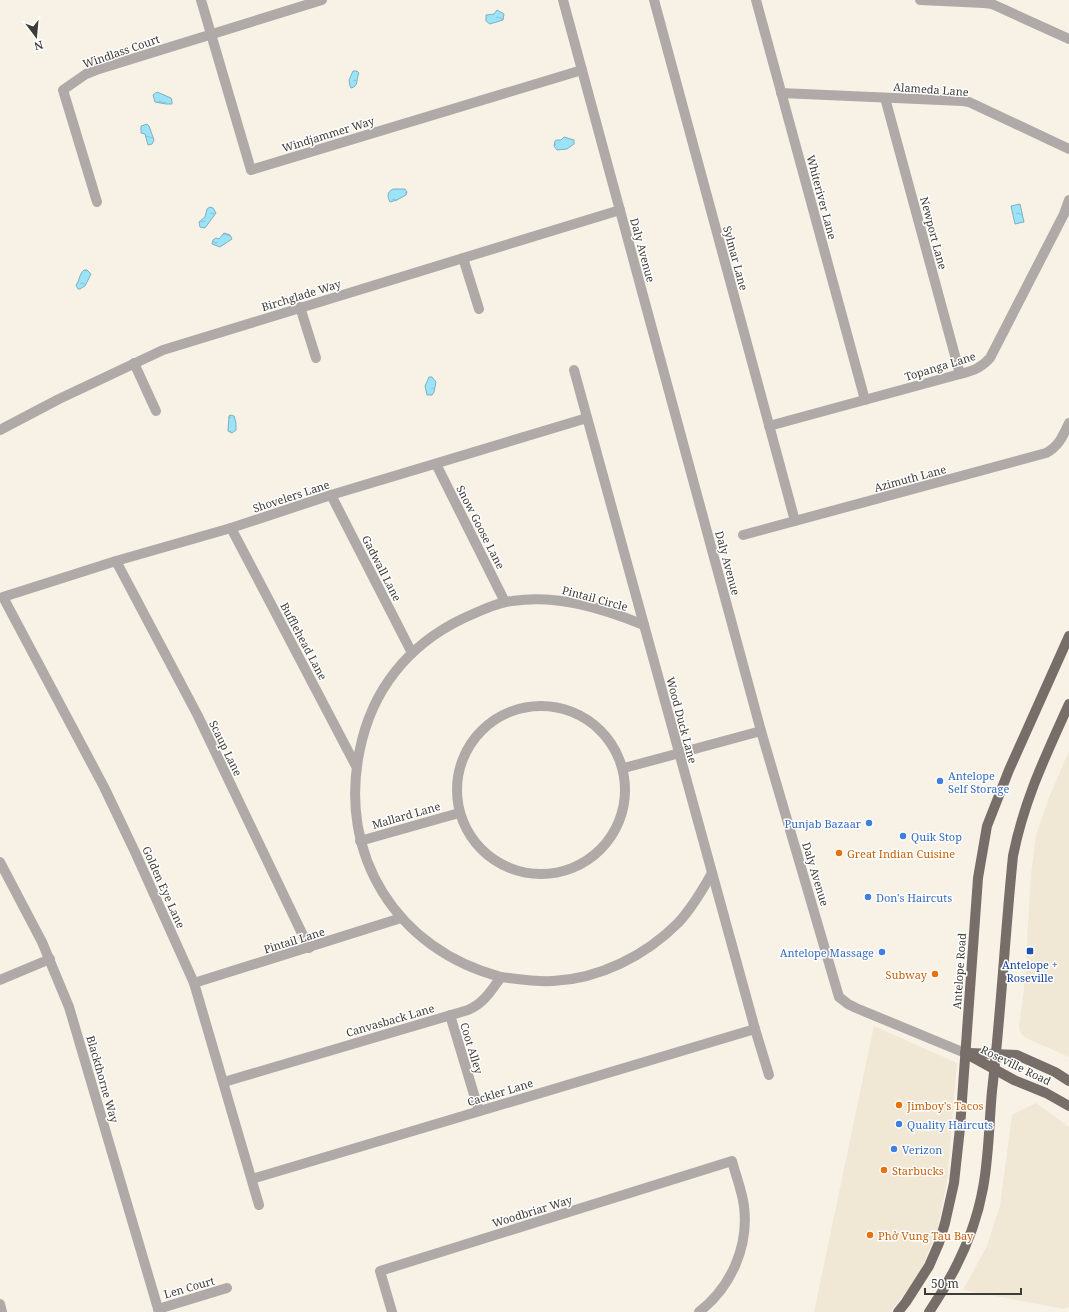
<svg xmlns="http://www.w3.org/2000/svg" width="1069" height="1312" font-family="'Noto Serif',serif">
  <style>
    .built { fill: #f0e7d5 }
    .water { fill: url(#water-ripples); stroke: #7eb1be }
    .lines { fill: none; stroke-linecap: round; stroke-linejoin: round }
    .minor { stroke: #afaaa7; stroke-width: 10 }
    .major { stroke: #786e69; stroke-width: 10 }
    .shop-dot { fill: #3f7fe0; stroke: #fff; stroke-width: 1.5 }
    .food-dot { fill: #e8710a; stroke: #fff; stroke-width: 1.5 }
    .transit-dot { fill: #1a4fb4; stroke: #fff; stroke-width: 1.5 }
    .labels { text-anchor: middle; dominant-baseline: central; stroke-width: 3; stroke-linejoin: round; paint-order: stroke }
    .street-label { font-size: 11px; fill: #3e3c37; stroke: #fff }
    .shop-label { font-size: 11px; fill: #366cbe; stroke: #fff; text-anchor: start }
    .food-label { font-size: 11px; fill: #c56008; stroke: #fff; text-anchor: start }
    .transit-label { font-size: 11px; fill: #164399; stroke: #fff }
  </style>
  <defs>
    <pattern id="water-ripples" width="26" height="14" patternUnits="userSpaceOnUse"><rect width="26" height="14" fill="#9ae3f8"/><path d="M2 4q2-2 4 0t4 0M15 11q2-2 4 0t4 0" fill="none" stroke="#86c4d5"/></pattern>
  </defs>
  <rect width="100%" height="100%" fill="#f8f2e6"/>
  <g class="built">
    <path d="M 1069,751 L 1069,1057 L 1026,1038 L 1021,1034 L 1019,1027 L 1024,989 L 1031,875 L 1036,835 L 1048,800 Z"/>
    <path d="M 874,1026 L 957,1063 L 947,1182 L 937,1231 L 919,1275 L 890,1312 L 814,1312 Z"/>
    <path d="M 1036,1103 L 1069,1127 L 1069,1307 L 1064,1309 L 963,1290 L 987,1246 L 1000,1206 L 1012,1115 Z"/>
  </g>
  <g class="water">
    <path d="M 497,10 L 504,14 L 503,20 L 490,24 L 486,21 L 486,15 L 494,14 Z"/>
    <path d="M 353,71 L 357,71 L 359,73 C 356,78 359,87 351,88 L 350,86 L 349,80 Z"/>
    <path d="M 157,92 L 171,98 L 172,101 L 172,104 L 166,104 L 155,102 L 153,95 Z"/>
    <path d="M 147,124 L 149,126 L 154,140 L 152,144 L 148,145 L 145,134 L 141,133 L 141,126 Z"/>
    <path d="M 564,137 L 574,140 L 574,144 L 567,149 L 557,150 L 554,146 L 555,141 L 557,140 L 561,140 Z"/>
    <path d="M 393,189 L 405,189 L 407,192 L 406,195 L 397,200 L 390,202 C 387,196 387,192 393,189 Z"/>
    <path d="M 1020,204 L 1024,222 L 1015,224 L 1011,206 Z"/>
    <path d="M 210,207 L 213,208 L 216,213 L 205,228 L 200,227 L 199,222 L 205,217 L 207,209 Z"/>
    <path d="M 224,233 L 230,235 L 232,239 L 220,247 L 212,244 L 213,240 L 216,238 L 219,239 Z"/>
    <path d="M 84,270 L 87,270 L 91,274 L 85,286 L 80,289 L 78,289 L 76,285 C 80,280 79,274 84,270 Z"/>
    <path d="M 429,377 L 432,377 L 436,382 L 434,392 L 432,395 L 427,395 L 425,386 Z"/>
    <path d="M 230,415 L 234,416 L 236,423 L 236,430 L 232,433 L 228,431 L 229,416 Z"/>
  </g>
  <g class="lines">
    <g class="minor">
      <path d="M 201,0 L 251,170 L 582,70"/>
      <path d="M 563,0 L 761,731 L 839,997 L 848,1004 L 856,1008 L 965,1053"/>
      <path d="M 654,0 L 795,521"/>
      <path d="M 756,0 L 865,400"/>
      <path d="M 920,0 L 984,3 L 992,4 L 1069,39"/>
      <path d="M 781,93 L 963,101 L 969,102 L 1069,149"/>
      <path d="M 885,98 L 960,374"/>
      <path d="M 97,202 L 63,90 L 86,74 L 96,70 L 322,0"/>
      <path d="M 463,258 L 479,309"/>
      <path d="M 300,307 L 316,358"/>
      <path d="M 134,363 L 156,411"/>
      <path d="M 574,370 L 755,1029 L 769,1075"/>
      <path d="M 769,426 L 960,374 C 973,371 981,368 990,358 L 1064,214 L 1069,200"/>
      <path d="M 0,430 L 59,399 L 163,350 L 620,210"/>
      <path d="M 436,464 L 505,602"/>
      <path d="M 331,495 L 412,653"/>
      <path d="M 231,528 L 356,766"/>
      <path d="M 743,535 L 1046,453 C 1059,446 1063,436 1069,423"/>
      <path d="M 116,561 L 198,716 L 309,948"/>
      <circle cx="541" cy="790" r="84"/>
      <path d="M 624,768 L 761,731"/>
      <path d="M 360,841 L 459,813"/>
      <path d="M 0,862 L 42,942 L 69,1007 L 159,1312"/>
      <path d="M 501,977 C 397,950 337,855 360,749 C 372,690 408,645 462,619 C 478,612 495,603 512,601 C 557,594 602,608 644,625"/>
      <path d="M 0,980 L 50,959"/>
      <path d="M 194,983 L 401,918"/>
      <path d="M 450,1015 L 479,1111"/>
      <path d="M 224,1082 L 468,1010 C 484,1003 491,991 501,977 C 518,979 535,982 553,981 C 599,979 645,956 678,923 C 692,908 702,891 712,873"/>
      <path d="M 252,1179 L 755,1029"/>
      <path d="M 259,1205 L 194,983 L 135,852 L 104,787 L 3,597 L 116,561 L 231,528 L 331,495 L 587,418"/>
      <path d="M 0,1304 L 2,1312"/>
      <path d="M 158,1309 L 227,1288"/>
      <path d="M 392,1312 L 380,1271 L 732,1161 C 736,1176 742,1191 744,1206 C 749,1247 731,1287 699,1312"/>
    </g>
    <g class="major">
      <path d="M 965,1053 L 1014,1080 L 1046,1093 L 1069,1106"/>
      <path d="M 969,1053 L 1017,1055 L 1055,1072 L 1069,1081"/>
      <path d="M 898,1312 L 906,1302 L 929,1266 L 939,1243 L 945,1223 L 954,1183 L 960,1128 L 978,878 L 987,826 L 1009,770 L 1069,636"/>
      <path d="M 929,1312 C 955,1274 975,1233 983,1188 C 989,1156 989,1123 992,1091 C 1001,1013 1005,934 1013,856 C 1024,800 1046,755 1069,704"/>
    </g>
  </g>
  <g class="shop-dot">
    <circle cx="940" cy="781" r="4"/>
    <circle cx="869" cy="823" r="4"/>
    <circle cx="903" cy="836" r="4"/>
    <circle cx="868" cy="897" r="4"/>
    <circle cx="882" cy="952" r="4"/>
    <circle cx="899" cy="1124" r="4"/>
    <circle cx="894" cy="1149" r="4"/>
  </g>
  <g class="food-dot">
    <circle cx="839" cy="853" r="4"/>
    <circle cx="935" cy="974" r="4"/>
    <circle cx="899" cy="1105" r="4"/>
    <circle cx="884" cy="1170" r="4"/>
    <circle cx="870" cy="1235" r="4"/>
  </g>
  <rect class="transit-dot" x="1026" y="947" width="8" height="8" rx="2"/>
  <g class="labels">
    <g class="street-label">
      <text transform="translate(121 51) rotate(-19)">Windlass Court</text>
      <text transform="translate(931 89) rotate(4)">Alameda Lane</text>
      <text transform="translate(328 134) rotate(-17)">Windjammer Way</text>
      <text transform="translate(822 197) rotate(75)">Whiteriver Lane</text>
      <text transform="translate(934 233) rotate(75)">Newport Lane</text>
      <text transform="translate(643 250) rotate(75)">Daly Avenue</text>
      <text transform="translate(736 258) rotate(75)">Sylmar Lane</text>
      <text transform="translate(301 295) rotate(-17)">Birchglade Way</text>
      <text transform="translate(940 366) rotate(-17)">Topanga Lane</text>
      <text transform="translate(910 478) rotate(-15)">Azimuth Lane</text>
      <text transform="translate(291 496) rotate(-18)">Shovelers Lane</text>
      <text transform="translate(481 527) rotate(63)">Snow Goose Lane</text>
      <text transform="translate(728 563) rotate(75)">Daly Avenue</text>
      <text transform="translate(382 568) rotate(63)">Gadwall Lane</text>
      <text transform="translate(595 598) rotate(15)">Pintail Circle</text>
      <text transform="translate(304 641) rotate(62)">Bufflehead Lane</text>
      <text transform="translate(682 720) rotate(75)">Wood Duck Lane</text>
      <text transform="translate(226 748) rotate(64)">Scaup Lane</text>
      <text transform="translate(406 815) rotate(-16)">Mallard Lane</text>
      <text transform="translate(816 874) rotate(73)">Daly Avenue</text>
      <text transform="translate(164 887) rotate(66)">Golden Eye Lane</text>
      <text transform="translate(294 940) rotate(-17)">Pintail Lane</text>
      <text transform="translate(959 971) rotate(-86)">Antelope Road</text>
      <text transform="translate(390 1020) rotate(-16)">Canvasback Lane</text>
      <text transform="translate(472 1048) rotate(73)">Coot Alley</text>
      <text transform="translate(1016 1065) rotate(26)">Roseville Road</text>
      <text transform="translate(103 1079) rotate(74)">Blackthorne Way</text>
      <text transform="translate(500 1092) rotate(-17)">Cackler Lane</text>
      <text transform="translate(532 1211) rotate(-17)">Woodbriar Way</text>
      <text transform="translate(189 1287) rotate(-16)">Len Court</text>
    </g>
    <g class="shop-label">
      <text x="948" y="775">Antelope<tspan x="948" dy="13">Self Storage</tspan></text>
      <text x="861" y="823" text-anchor="end">Punjab Bazaar</text>
      <text x="911" y="836">Quik Stop</text>
      <text x="876" y="897">Don's Haircuts</text>
      <text x="874" y="952" text-anchor="end">Antelope Massage</text>
      <text x="907" y="1124">Quality Haircuts</text>
      <text x="902" y="1149">Verizon</text>
    </g>
    <g class="food-label">
      <text x="847" y="853">Great Indian Cuisine</text>
      <text x="927" y="974" text-anchor="end">Subway</text>
      <text x="907" y="1105">Jimboy's Tacos</text>
      <text x="892" y="1170">Starbucks</text>
      <text x="878" y="1235">Phở Vung Tau Bay</text>
    </g>
    <g class="transit-label">
      <text x="1030" y="964">Antelope +<tspan x="1030" dy="13">Roseville</tspan></text>
    </g>
  </g>
  <g transform="translate(36 36) rotate(164)" stroke="#ffffff" stroke-width="3" paint-order="stroke">
  <path d="M0-3L7 15L0 10L-7 15Z" fill="#3e3c37"/>
  <text y="-6" font-size="11" font-weight="bold" text-anchor="middle" fill="#3e3c37">N</text>
  </g>
  <path d="M925 1288v6h96v-6" fill="none" stroke="#3e3c37" stroke-width="2"/>
  <text x="931" y="1288" font-size="12" fill="#3e3c37" stroke="#ffffff" stroke-width="3" paint-order="stroke">50 m</text>
</svg>
